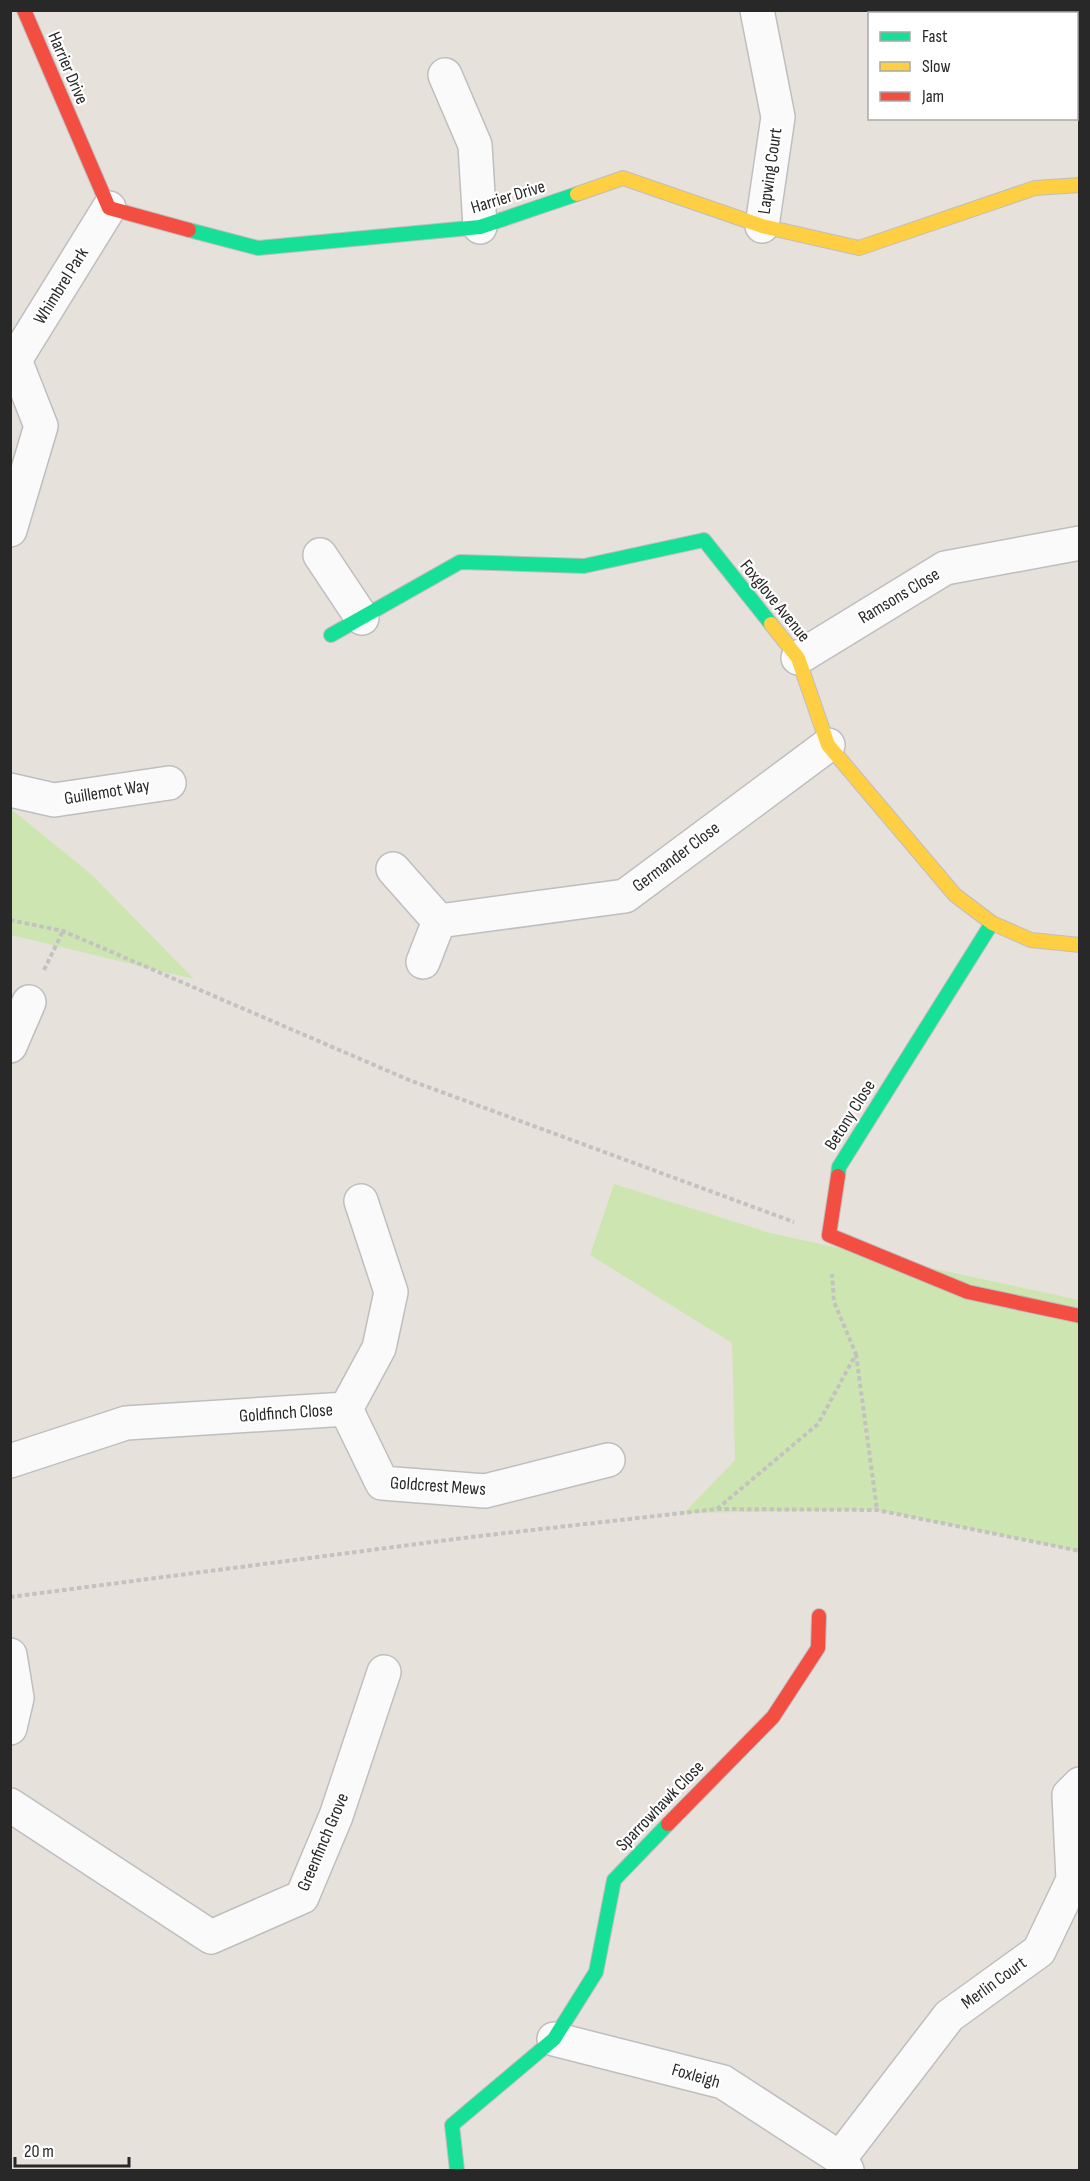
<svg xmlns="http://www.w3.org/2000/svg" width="1090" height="2181" font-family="'Sofia Sans Condensed',sans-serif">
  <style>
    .green { fill: #cde6b1 }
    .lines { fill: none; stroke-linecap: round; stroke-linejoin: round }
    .street-casing { stroke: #bfbebf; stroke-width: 36 }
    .fast-casing { stroke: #bfbebf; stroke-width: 16 }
    .slow-casing { stroke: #bfbebf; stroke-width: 16 }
    .jam-casing { stroke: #bfbebf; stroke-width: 16 }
    .path { stroke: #c3c2c1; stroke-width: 4; stroke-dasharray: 4.5 3; stroke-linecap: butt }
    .street { stroke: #fbfafa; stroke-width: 33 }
    .fast { stroke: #16e098; stroke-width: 14 }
    .slow { stroke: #ffcf43; stroke-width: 14 }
    .jam { stroke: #f24e42; stroke-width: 14 }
    .labels { text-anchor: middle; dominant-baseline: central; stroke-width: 4.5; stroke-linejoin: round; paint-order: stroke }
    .street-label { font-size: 18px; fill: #282828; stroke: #fff }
  </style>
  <rect width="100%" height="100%" fill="#e7e1dc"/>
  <g class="green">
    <path d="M 11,809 L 91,874 L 194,979 L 11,935 Z"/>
    <path d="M 614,1184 L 770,1233 L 1079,1300 L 1079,1551 L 877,1510 L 684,1513 L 735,1460 L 732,1343 L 590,1255 Z"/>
  </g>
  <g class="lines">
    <g class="street-casing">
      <g id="street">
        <path d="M 757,10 L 778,117 L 762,226"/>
        <path d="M 445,75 L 475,145 L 480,227"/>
        <path d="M 10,360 L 15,360 L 109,208"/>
        <path d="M 10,530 L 41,426 L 15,360"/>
        <path d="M 320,555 L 362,618"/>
        <path d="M 798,658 L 945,568 L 1080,543"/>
        <path d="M 10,790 L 54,800 L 169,783"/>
        <path d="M 393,869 L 439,921"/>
        <path d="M 423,962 L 439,921 L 625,896 L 828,745"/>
        <path d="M 10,1046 L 29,1002"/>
        <path d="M 346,1409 L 382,1483 L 485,1491 L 608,1460"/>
        <path d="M 10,1461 L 126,1423 L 346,1409 L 379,1348 L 391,1292 L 361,1201"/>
        <path d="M 10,1655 L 17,1698 L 10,1728"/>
        <path d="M 10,1805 L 211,1937 L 302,1897 L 336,1816 L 384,1672"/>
        <path d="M 554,2039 L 723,2082 L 840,2158 L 847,2170"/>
        <path d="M 840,2158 L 949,2016 L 1039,1951 L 1073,1880 L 1069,1795 L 1080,1784"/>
      </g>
    </g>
    <g class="fast-casing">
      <g id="fast">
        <path d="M 189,230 L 258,248 L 480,227 L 577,194"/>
        <path d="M 331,635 L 460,562 L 584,566 L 704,540 L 771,624"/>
        <path d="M 838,1176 L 839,1167 L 992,923"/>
        <path d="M 457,2170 L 452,2125 L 554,2039 L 596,1972 L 614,1880 L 668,1824"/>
      </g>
    </g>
    <g class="slow-casing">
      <g id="slow">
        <path d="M 577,194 L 623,178 L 762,226 L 859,248 L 1035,188 L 1080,185"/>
        <path d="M 771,624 L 798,658 L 828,745 L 955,895 L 992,923 L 1031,940 L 1080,945"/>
      </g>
    </g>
    <g class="jam-casing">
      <g id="jam">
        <path d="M 24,10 L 109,208 L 189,230"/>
        <path d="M 838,1176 L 829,1235 L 968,1292 L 1080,1316"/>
        <path d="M 668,1824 L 773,1717 L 818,1648 L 819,1616"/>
      </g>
    </g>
    <g class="path">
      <path d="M 10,920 L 63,931 L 409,1080 L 794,1222"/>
      <path d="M 44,970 L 63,931"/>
      <path d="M 856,1354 L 877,1510"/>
      <path d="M 717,1509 L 818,1424 L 856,1354 L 834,1302 L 832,1274"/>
      <path d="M 10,1597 L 471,1537 L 717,1509 L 877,1510 L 1080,1551"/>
    </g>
    <use href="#street" class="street"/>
    <use href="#fast" class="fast"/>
    <use href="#slow" class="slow"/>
    <use href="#jam" class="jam"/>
  </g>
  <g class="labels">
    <g class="street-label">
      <text transform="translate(68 68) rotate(67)">Harrier Drive</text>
      <text transform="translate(770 171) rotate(-82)">Lapwing Court</text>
      <text transform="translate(508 197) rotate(-17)">Harrier Drive</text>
      <text transform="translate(61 286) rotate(-58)">Whimbrel Park</text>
      <text transform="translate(899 596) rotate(-31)">Ramsons Close</text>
      <text transform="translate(775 601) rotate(51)">Foxglove Avenue</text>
      <text transform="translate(107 792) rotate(-9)">Guillemot Way</text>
      <text transform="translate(676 857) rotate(-37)">Germander Close</text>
      <text transform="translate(850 1115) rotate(-58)">Betony Close</text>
      <text transform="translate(286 1413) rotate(-4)">Goldfinch Close</text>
      <text transform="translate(438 1486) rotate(4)">Goldcrest Mews</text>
      <text transform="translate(660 1806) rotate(-46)">Sparrowhawk Close</text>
      <text transform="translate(323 1842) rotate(-67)">Greenfinch Grove</text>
      <text transform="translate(994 1983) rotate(-36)">Merlin Court</text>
      <text transform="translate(696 2076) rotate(16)">Foxleigh</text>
    </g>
  </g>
  <rect width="1090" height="2181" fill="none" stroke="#282828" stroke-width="24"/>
  <rect x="868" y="12" width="210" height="108" fill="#ffffff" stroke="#a9a9a9" stroke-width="1.5"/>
  <rect x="880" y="32" width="30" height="9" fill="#16e098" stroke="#a9a9a9" stroke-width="1.5"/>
  <text x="922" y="42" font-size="18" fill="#282828">Fast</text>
  <rect x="880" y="62" width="30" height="9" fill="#ffcf43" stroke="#a9a9a9" stroke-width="1.5"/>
  <text x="922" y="72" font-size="18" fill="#282828">Slow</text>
  <rect x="880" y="92" width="30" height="9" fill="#f24e42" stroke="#a9a9a9" stroke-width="1.5"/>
  <text x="922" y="102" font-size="18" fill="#282828">Jam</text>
  <path d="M15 2157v9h114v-9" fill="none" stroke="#282828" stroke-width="3"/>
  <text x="24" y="2157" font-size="18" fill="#282828" stroke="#ffffff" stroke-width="4.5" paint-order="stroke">20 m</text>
</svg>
